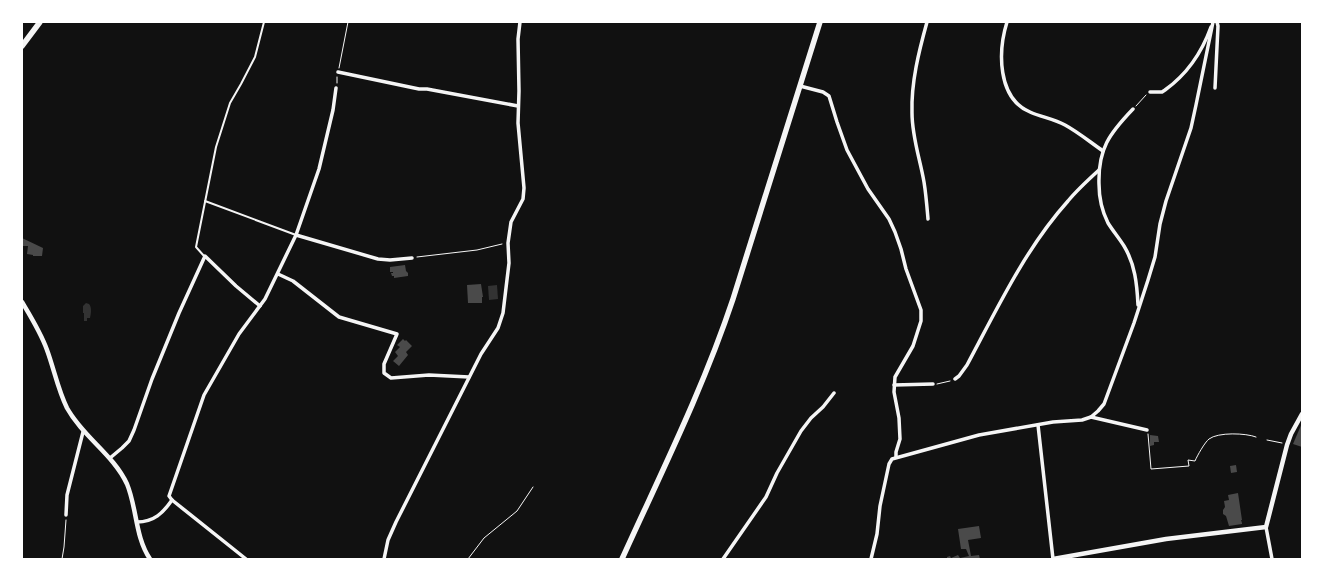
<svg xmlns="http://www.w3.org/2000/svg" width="1324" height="581" font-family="Manrope,sans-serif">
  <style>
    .water { fill: #333 }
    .building { fill: #4a4a4a }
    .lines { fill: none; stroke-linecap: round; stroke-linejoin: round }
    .path { stroke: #f5f5f5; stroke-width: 1 }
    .service { stroke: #f5f5f5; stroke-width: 2 }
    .minor { stroke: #f5f5f5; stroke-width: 3.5 }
    .tertiary { stroke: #f5f5f5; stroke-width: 4.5 }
    .secondary { stroke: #f5f5f5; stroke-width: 5.5 }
  </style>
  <rect width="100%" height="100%" fill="#111"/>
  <g class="water">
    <path d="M 497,285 L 498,299 L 489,300 L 488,286 Z"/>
    <path d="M 86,303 L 89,304 C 92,307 91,314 90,318 L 87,318 L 87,321 L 84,321 L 84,313 L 83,313 L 83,306 Z"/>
  </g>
  <g class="building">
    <path d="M 22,238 L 43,248 L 42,256 L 33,256 L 33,255 L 27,254 L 28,246 L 22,246 Z"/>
    <path d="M 405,265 L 406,271 L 408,273 L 408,276 L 394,278 L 394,276 L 392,276 L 391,273 L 393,273 L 393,272 L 390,272 L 390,267 Z"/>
    <path d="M 481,284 L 483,297 L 482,297 L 482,303 L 468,303 L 467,285 Z"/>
    <path d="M 403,339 L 405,341 L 406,340 L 412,346 L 406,352 L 408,355 L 399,366 L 393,361 L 398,356 L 395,352 L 400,347 L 397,345 Z"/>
    <path d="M 1302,423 L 1302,447 L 1293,444 Z"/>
    <path d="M 1150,435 L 1158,436 L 1159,442 L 1154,442 L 1154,445 L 1150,446 Z"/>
    <path d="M 1236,465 L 1237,472 L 1231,473 L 1230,466 Z"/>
    <path d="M 1238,493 L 1242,520 L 1241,520 L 1242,523 L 1242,524 L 1229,526 L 1226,516 L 1223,514 L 1223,510 L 1225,507 L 1224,501 L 1229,500 L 1228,495 Z"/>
    <path d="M 979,526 L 981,538 L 968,540 L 971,556 L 979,555 L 980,559 L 947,559 L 947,557 L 950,556 L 951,558 L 958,555 L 960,558 L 969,556 L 966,549 L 961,549 L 958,529 Z"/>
  </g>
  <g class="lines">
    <g class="path">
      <path d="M 339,68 L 348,22"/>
      <path d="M 337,83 L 337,77"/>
      <path d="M 1136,106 L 1146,95"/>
      <path d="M 417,257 L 477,250 L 502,244"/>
      <path d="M 937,384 L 950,381"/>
      <path d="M 1148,434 L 1151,469 L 1189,466 L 1188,460 L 1195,461 C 1197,456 1205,442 1209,439 C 1218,432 1246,433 1256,437"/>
      <path d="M 1267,440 L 1282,443"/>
      <path d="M 62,559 L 64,547 L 66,520"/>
      <path d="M 468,559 L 484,538 L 517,511 L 533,487"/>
    </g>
    <g class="service">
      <path d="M 205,201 L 296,235"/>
      <path d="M 204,256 L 196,247 L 216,147 L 230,103 L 241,84 L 255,57 L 264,22"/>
    </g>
    <g class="minor">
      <path d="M 927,22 C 919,51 911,82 912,113 C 912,137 920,159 924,182 C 926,194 927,207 928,219"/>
      <path d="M 1007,22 C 998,51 997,98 1030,112 C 1041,117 1054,119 1065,125 C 1078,132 1090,142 1103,151"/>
      <path d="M 338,72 L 419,89 L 427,89 L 518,106"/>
      <path d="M 800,86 L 823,92 L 829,96 L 837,122 L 847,150 L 868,189 L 889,219 L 895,232 L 901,249 L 906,269 L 921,310 L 921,321 L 913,346 L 895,377 L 894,392 L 899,418 L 900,439 L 896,452 L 896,457"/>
      <path d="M 1215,88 L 1218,26 L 1217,22"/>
      <path d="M 1150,92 L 1162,92 L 1165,90 C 1186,75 1202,52 1211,27"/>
      <path d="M 1133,109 C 1109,134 1098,149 1099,184 C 1099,198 1102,211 1108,223 C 1113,231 1119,238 1124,246 C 1135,264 1137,284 1138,305"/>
      <path d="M 296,235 L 378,259 L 390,260 L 412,258"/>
      <path d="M 278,274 L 293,281 L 339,317 L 397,334 L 384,364 L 384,373 L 391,378 L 429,375 L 469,377"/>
      <path d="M 955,379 L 959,376 L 967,365 C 997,309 1025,249 1068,201 C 1077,190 1088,180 1099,170"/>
      <path d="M 894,385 L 933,384"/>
      <path d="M 1091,417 L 1147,430"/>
      <path d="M 1038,425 L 1053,559"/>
      <path d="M 110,458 L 122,448 L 129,441 L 134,430 L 152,379 L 179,313 L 205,256 L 236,286 L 260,306"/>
      <path d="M 172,500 L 169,496 L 204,395 L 239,334 L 265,299 L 296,235 L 319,169 L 333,110 L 336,88"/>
      <path d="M 172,500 L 246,559"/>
      <path d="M 66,515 L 67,495 L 83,432"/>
      <path d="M 137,522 C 154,522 163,513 172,500"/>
      <path d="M 1266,527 L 1272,559"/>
      <path d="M 384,559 L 388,540 L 396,522 L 481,354 L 498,328 L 503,313 L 509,263 L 508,243 L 511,222 L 523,199 L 524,188 L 518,123 L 519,91 L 518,39 L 520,22"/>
      <path d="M 723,559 L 766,497 L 777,473 L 801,431 L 811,418 L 823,407 L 834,393"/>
      <path d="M 871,559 L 877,534 L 880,506 L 889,464 L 892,459 L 979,435 L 1053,422 L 1082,420 L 1091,417 L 1098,411 L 1104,404 L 1134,323 L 1148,280 L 1155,257 L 1160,224 L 1166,201 L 1191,128 L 1196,105 L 1213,22"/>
    </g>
    <g class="tertiary">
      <path d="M 22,302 C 31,317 41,333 47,350 C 54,369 58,390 67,408 C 83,437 113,454 127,484 C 137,508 135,537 150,559"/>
      <path d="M 1053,559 L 1166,539 L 1266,527 L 1287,445 L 1291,434 L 1302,414"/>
    </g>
    <g class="secondary">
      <path d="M 22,46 L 40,22"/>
      <path d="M 622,559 C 661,473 703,389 733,299 L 820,22"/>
    </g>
  </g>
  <rect width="1324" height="581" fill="none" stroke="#ffffff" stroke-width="46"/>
</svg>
